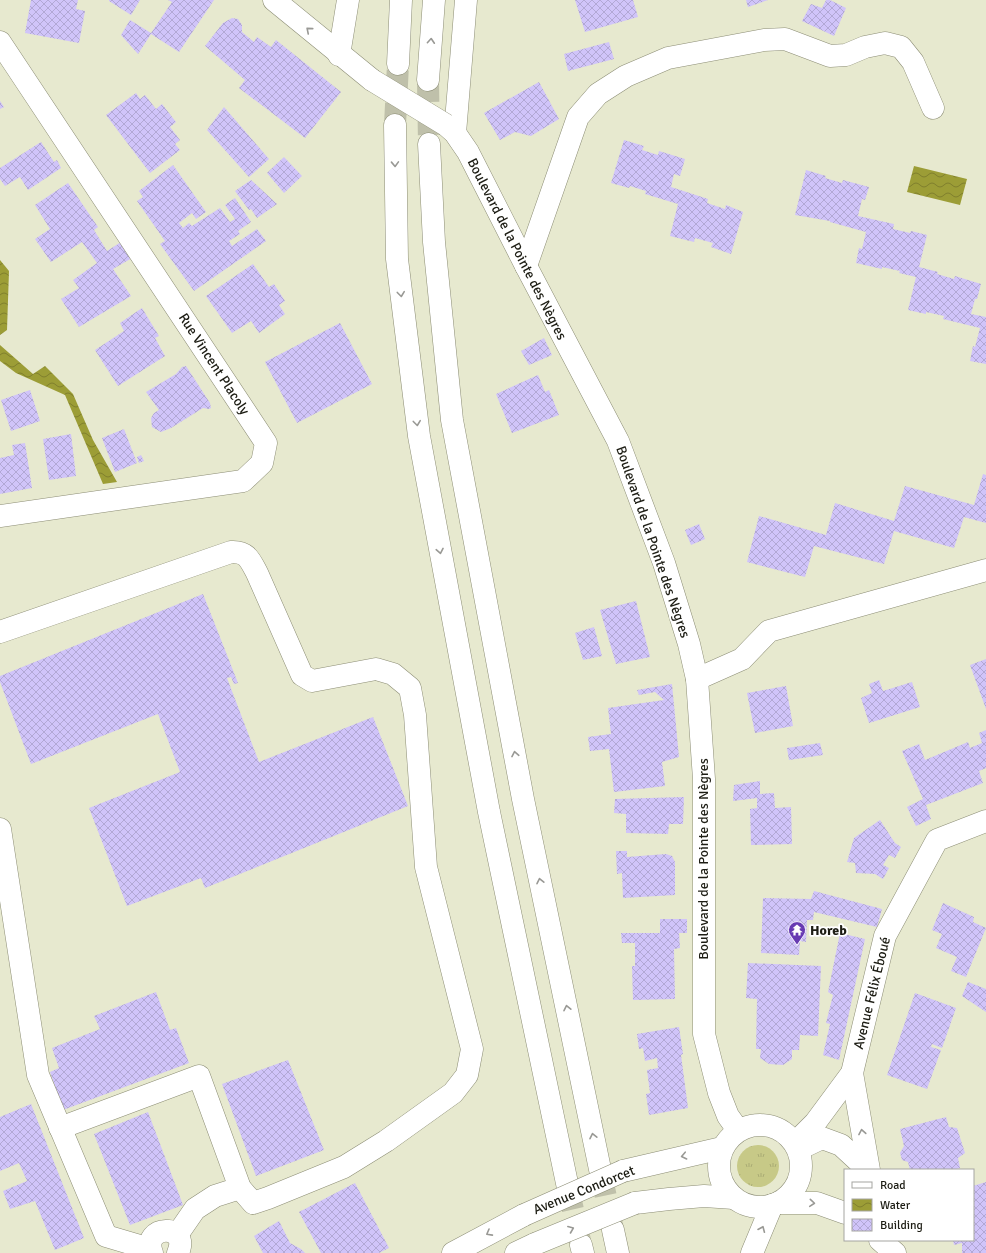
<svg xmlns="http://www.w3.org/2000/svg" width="986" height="1253" font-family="Signika,sans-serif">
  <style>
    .grass { fill: url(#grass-tufts) }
    .water { fill: url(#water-waves) }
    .building { fill: url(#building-cross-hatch) }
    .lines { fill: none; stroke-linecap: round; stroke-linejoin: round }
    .highway-tunnel { stroke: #bfc0aa; stroke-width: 22; stroke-dasharray: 22 11; stroke-linecap: butt }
    .minor-casing { stroke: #8c8d75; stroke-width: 23 }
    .major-casing { stroke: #8c8d75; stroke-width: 23 }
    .highway-casing { stroke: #8c8d75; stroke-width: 23 }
    .minor { stroke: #fff; stroke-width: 22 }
    .major { stroke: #fff; stroke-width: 22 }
    .highway { stroke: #fff; stroke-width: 22 }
    .minor-bridge-casing { stroke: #8c8d75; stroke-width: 23; stroke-linecap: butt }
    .major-bridge-casing { stroke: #8c8d75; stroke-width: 23; stroke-linecap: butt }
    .minor-bridge { stroke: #fff; stroke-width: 22 }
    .major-bridge { stroke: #fff; stroke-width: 22 }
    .oneway { stroke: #999995 }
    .labels { text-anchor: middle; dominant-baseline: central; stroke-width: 3.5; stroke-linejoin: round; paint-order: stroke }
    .street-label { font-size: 14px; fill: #1d1d14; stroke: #fff }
    .poi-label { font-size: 14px; font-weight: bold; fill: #1d1d14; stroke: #fff; text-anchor: start }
  </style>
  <defs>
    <pattern id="grass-tufts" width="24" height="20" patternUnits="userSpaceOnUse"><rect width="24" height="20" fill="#c7c987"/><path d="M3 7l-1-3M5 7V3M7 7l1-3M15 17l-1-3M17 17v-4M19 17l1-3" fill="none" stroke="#aaac74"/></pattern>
    <pattern id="water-waves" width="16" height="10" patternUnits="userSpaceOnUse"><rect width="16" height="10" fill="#9c9d36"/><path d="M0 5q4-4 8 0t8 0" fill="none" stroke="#7f7f2c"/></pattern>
    <pattern id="building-cross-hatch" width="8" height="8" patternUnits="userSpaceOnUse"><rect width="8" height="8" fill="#d0c4f9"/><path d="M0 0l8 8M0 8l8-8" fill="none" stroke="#b2a8d5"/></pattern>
  </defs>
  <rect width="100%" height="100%" fill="#e7e9cf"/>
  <circle class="grass" cx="758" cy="1166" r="21"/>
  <g class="water">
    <path d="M 914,166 L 967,179 L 960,205 L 907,192 Z"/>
    <path d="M 0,260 L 9,271 L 7,330 L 0,335 Z"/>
    <path d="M 0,345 L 33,374 L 45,366 L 73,394 L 93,440 L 117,482 L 103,484 L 65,395 L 16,373 L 0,361 Z"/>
  </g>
  <g class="building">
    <path d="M 31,0 L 78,0 L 76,9 L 85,11 L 79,43 L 25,33 Z"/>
    <path d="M 109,0 L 140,0 L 131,15 L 109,1 Z"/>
    <path d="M 168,0 L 214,0 L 179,52 L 151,34 L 138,54 L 121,35 L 130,20 L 151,33 L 172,2 Z"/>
    <path d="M 575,0 L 633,0 L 638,17 L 585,32 Z"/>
    <path d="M 746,0 L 768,0 L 748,7 Z"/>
    <path d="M 826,0 L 830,0 L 846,8 L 834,36 L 802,21 L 811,4 L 822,8 Z"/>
    <path d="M 232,18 L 238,19 L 242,25 L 242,32 L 254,42 L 257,37 L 271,47 L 276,40 L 341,92 L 305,138 L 239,88 L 245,80 L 205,46 L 223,23 Z"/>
    <path d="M 609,42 L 614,59 L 568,71 L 564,54 Z"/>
    <path d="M 539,82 L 559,119 L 531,136 L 515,132 L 500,140 L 484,113 Z"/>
    <path d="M 136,93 L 140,99 L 145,95 L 156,109 L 162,104 L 176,122 L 170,127 L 180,140 L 175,144 L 180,150 L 150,173 L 106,115 Z"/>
    <path d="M 0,101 L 4,107 L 0,109 Z"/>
    <path d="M 224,107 L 269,159 L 249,177 L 207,130 Z"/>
    <path d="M 624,140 L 644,146 L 642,150 L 658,155 L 659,151 L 685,159 L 680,176 L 674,174 L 671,187 L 708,199 L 707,203 L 725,209 L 726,205 L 743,212 L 731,254 L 711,247 L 713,243 L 695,238 L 694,242 L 670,236 L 678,204 L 645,194 L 646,191 L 630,186 L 629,188 L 611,183 Z"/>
    <path d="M 41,142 L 54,162 L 57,160 L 61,168 L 28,190 L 20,177 L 5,186 L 0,179 L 0,168 Z"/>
    <path d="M 284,157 L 302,176 L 284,193 L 267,173 Z"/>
    <path d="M 173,165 L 206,212 L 196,219 L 192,213 L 179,223 L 183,228 L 189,223 L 192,226 L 220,208 L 230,222 L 235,219 L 225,205 L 235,198 L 251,222 L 238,231 L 240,234 L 229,241 L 232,246 L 257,229 L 266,241 L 194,291 L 160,244 L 165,241 L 137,201 L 143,197 L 139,191 Z"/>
    <path d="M 806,170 L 826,176 L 825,178 L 842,183 L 843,180 L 869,187 L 865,200 L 862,199 L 858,216 L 894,224 L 893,229 L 910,233 L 911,231 L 927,235 L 919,267 L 938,272 L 937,274 L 954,279 L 955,276 L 981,284 L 977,299 L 975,299 L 971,314 L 986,317 L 986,364 L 970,361 L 973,346 L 975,347 L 980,328 L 943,319 L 944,316 L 926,312 L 926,314 L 908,310 L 916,277 L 899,273 L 900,271 L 882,267 L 882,269 L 856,263 L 859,248 L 862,249 L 866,232 L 830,222 L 830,221 L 795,215 Z"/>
    <path d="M 251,180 L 277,204 L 257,218 L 251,209 L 249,210 L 235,191 Z"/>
    <path d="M 68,183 L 98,227 L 94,230 L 107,251 L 121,242 L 132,258 L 113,269 L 131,296 L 79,327 L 61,299 L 79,288 L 73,280 L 97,263 L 82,242 L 51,262 L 35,239 L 50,229 L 35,205 Z"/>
    <path d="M 253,264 L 269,287 L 274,284 L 285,301 L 279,305 L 285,314 L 259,333 L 251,321 L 232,333 L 206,296 Z"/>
    <path d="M 142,308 L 159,336 L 155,338 L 165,356 L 118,386 L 95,350 L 124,331 L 120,323 Z"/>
    <path d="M 340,323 L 372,384 L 297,423 L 265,362 Z"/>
    <path d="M 544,338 L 552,355 L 529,365 L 521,351 Z"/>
    <path d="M 186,366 L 210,403 L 211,408 L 209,409 L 203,408 L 171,428 L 161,432 L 152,427 L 151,418 L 154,413 L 159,410 L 146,392 L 176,374 L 182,367 Z"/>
    <path d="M 538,375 L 545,392 L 549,390 L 559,415 L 512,433 L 496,394 Z"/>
    <path d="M 30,390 L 40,421 L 11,431 L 1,400 Z"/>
    <path d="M 124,429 L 137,463 L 115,472 L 102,438 Z"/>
    <path d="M 71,434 L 76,476 L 49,480 L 43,439 Z"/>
    <path d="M 25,443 L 32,488 L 0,494 L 0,458 L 14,455 L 12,445 Z"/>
    <path d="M 141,455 L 144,461 L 139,463 L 137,457 Z"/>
    <path d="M 983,474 L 986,475 L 986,523 L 964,517 L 954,548 L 894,531 L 884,564 L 814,546 L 805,577 L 747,562 L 759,516 L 826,535 L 835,503 L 894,521 L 905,486 L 974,505 Z"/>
    <path d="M 699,524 L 705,539 L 691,545 L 685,530 Z"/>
    <path d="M 203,594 L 238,683 L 234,684 L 231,677 L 227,678 L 259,762 L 373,717 L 408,806 L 205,888 L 201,878 L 127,906 L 89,808 L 180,772 L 158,714 L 31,764 L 0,682 L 0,676 Z"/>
    <path d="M 636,601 L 650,657 L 616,664 L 600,610 Z"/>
    <path d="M 594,627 L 602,656 L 583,660 L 575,633 Z"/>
    <path d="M 986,659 L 986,709 L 970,665 Z"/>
    <path d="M 879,680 L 883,691 L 912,682 L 920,707 L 869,723 L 861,698 L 872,693 L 869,684 Z"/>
    <path d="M 672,684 L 679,757 L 662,762 L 665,786 L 614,792 L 609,749 L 590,751 L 588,737 L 611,734 L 608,708 L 664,700 L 655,692 L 639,695 L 637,690 Z"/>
    <path d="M 786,686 L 793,726 L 755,733 L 747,693 Z"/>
    <path d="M 986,730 L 986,768 L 979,771 L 983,783 L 926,805 L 931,819 L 916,826 L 907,807 L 923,799 L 902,751 L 919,744 L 925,760 L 968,742 L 970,748 L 982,743 L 979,733 Z"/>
    <path d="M 820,743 L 823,755 L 789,760 L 787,748 Z"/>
    <path d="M 760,781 L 760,794 L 774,793 L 775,808 L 791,807 L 792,844 L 751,845 L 750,809 L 757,808 L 757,798 L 733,801 L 734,785 Z"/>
    <path d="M 684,797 L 683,824 L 669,824 L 668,834 L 626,833 L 626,814 L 614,813 L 615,799 Z"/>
    <path d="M 880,820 L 895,843 L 901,847 L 895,858 L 889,855 L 883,865 L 889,868 L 883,879 L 875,874 L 856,873 L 855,863 L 847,862 L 854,838 Z"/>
    <path d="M 616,851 L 627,851 L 627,857 L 666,854 L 672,856 L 675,862 L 675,895 L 623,898 L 622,873 L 617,874 Z"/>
    <path d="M 814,891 L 882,909 L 877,927 L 814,912 L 813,920 L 807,920 L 806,942 L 800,941 L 799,955 L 761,953 L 763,898 L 811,899 Z"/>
    <path d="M 943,903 L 974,917 L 973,922 L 986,928 L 966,977 L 951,971 L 957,957 L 936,948 L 942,934 L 932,930 Z"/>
    <path d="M 660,919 L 687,919 L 687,933 L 679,933 L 680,948 L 674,949 L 675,999 L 633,1000 L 632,966 L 635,966 L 635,943 L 622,943 L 621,933 L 660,933 Z"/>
    <path d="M 840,933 L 865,939 L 839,1060 L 823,1055 L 830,1024 L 826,1023 L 833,995 L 828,992 Z"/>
    <path d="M 748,963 L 821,966 L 818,1036 L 800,1035 L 799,1050 L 792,1050 L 792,1059 L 783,1065 L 769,1064 L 760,1058 L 761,1049 L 756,1049 L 757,999 L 746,998 Z"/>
    <path d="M 968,982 L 986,989 L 986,1012 L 962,996 Z"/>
    <path d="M 156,992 L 170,1030 L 176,1028 L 189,1063 L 63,1110 L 50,1072 L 59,1068 L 52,1048 L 100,1029 L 94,1016 Z"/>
    <path d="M 915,993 L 956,1008 L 942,1048 L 932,1044 L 931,1047 L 941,1050 L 927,1089 L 887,1075 Z"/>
    <path d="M 679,1027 L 683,1054 L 681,1055 L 688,1108 L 649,1115 L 646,1094 L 650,1093 L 647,1070 L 658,1068 L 657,1058 L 645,1061 L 643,1048 L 639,1049 L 637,1034 Z"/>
    <path d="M 288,1060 L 324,1150 L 256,1176 L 222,1084 Z"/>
    <path d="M 31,1104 L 84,1238 L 55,1250 L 35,1201 L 10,1209 L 3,1191 L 27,1181 L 19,1163 L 0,1171 L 0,1117 Z"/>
    <path d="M 148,1112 L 183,1205 L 130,1225 L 94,1134 Z"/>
    <path d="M 946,1117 L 949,1127 L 957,1128 L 965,1153 L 958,1158 L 960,1168 L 953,1170 L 910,1170 L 908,1162 L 902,1160 L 900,1153 L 904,1146 L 900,1129 Z"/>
    <path d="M 986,1182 L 986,1253 L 962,1253 L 962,1243 L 954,1245 L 953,1240 L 973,1240 L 973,1186 Z"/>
    <path d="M 355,1183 L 389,1248 L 379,1253 L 321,1253 L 299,1212 Z"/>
    <path d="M 279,1221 L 290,1243 L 301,1249 L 305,1253 L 263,1253 L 254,1236 Z"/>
  </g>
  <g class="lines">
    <g class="highway-tunnel">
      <path d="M 428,80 L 429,144"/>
      <path d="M 395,125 L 398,64"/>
      <path d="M 601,1174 L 613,1230"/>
      <path d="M 568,1188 L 581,1245"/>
    </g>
    <g class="minor-casing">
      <g id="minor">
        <path d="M 274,0 L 372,80"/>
        <path d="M 0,42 L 266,443 L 262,463 L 243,481 L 0,516"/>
        <path d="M 339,55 L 348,0"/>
        <path d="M 446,125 L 455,133 L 468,152 L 526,266 L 618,441 L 664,563 L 689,644 L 697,679 L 704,779 L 704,1034 L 719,1093 L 728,1116 L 738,1130"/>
        <path d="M 455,133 L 466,0"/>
        <path d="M 526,266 L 578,117 L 598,94 L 626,76 L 668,58 L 764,40 L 785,39 L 830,56 L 846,55 L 865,47 L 885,43 L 901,47 L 913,62 L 933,108"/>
        <path d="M 0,632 L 231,552 C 247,551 250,560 257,573 L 302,675 L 312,681 L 376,669 L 393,674 L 410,688 L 415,715 L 426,867 L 472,1049 L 467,1075 L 453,1093 L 386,1141 L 344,1167 L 268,1198 L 253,1203 L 240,1188 L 199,1076 L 60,1128"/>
        <path d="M 697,679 L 742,659 L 769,631 L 986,570"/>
        <path d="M 0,829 L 38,1075 L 106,1236 L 150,1249"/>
        <path d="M 795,1143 L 815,1123 L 852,1073 L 885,936 L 937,840 L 986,821"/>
        <path d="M 177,1235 L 195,1209 L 215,1196 L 240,1188"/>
        <path d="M 152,1253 C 141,1224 191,1223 178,1253"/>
      </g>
    </g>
    <g class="major-casing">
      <g id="major">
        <path d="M 852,1073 L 869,1170"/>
        <circle cx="760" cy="1166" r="41"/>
        <path d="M 799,1149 L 822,1138 L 841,1145 L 868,1170"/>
        <path d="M 623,1171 L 722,1148"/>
        <path d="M 635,1203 L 669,1199 L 704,1196 L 734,1198"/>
        <path d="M 778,1203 L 817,1203 L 845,1213"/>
        <path d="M 880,1240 L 895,1253"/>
        <path d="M 453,1253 L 524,1215"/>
        <path d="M 516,1253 L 535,1244"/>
      </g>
    </g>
    <g class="highway-casing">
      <g id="highway">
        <path d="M 398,64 L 401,0"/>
        <path d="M 428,80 L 434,0"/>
        <path d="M 395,125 L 397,259 L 419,436 L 489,812 L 568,1188"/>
        <path d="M 429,144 L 434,242 L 452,420 L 523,799 L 601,1174"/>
        <path d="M 613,1230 L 618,1253"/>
        <path d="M 581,1245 L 583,1253"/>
        <path d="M 752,1253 L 772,1205"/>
      </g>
    </g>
    <use href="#minor" class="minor"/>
    <use href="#major" class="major"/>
    <use href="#highway" class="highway"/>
    <g class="minor-bridge-casing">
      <path id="minor-bridge" d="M 372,80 L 446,125"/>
    </g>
    <g class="major-bridge-casing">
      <g id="major-bridge">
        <path d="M 524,1215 L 623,1171"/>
        <path d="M 535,1244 L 635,1203"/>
      </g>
    </g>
    <use href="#minor-bridge" class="minor-bridge"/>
    <use href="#major-bridge" class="major-bridge"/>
  </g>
  <defs><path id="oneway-chevron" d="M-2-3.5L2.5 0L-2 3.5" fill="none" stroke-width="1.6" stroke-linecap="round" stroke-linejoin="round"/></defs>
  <g class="oneway">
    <use href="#oneway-chevron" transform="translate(309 30) rotate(-140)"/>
    <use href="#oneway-chevron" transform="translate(431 41) rotate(-86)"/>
    <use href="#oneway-chevron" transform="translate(395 164) rotate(88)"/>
    <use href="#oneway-chevron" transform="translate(401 294) rotate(83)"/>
    <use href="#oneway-chevron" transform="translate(417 423) rotate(83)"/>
    <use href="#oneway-chevron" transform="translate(440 551) rotate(79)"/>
    <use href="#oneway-chevron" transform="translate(515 754) rotate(-101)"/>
    <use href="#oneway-chevron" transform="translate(540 881) rotate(-102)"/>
    <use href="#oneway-chevron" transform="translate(567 1008) rotate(-102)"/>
    <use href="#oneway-chevron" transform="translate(862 1132) rotate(-100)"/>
    <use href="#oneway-chevron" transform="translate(593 1136) rotate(-102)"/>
    <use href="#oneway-chevron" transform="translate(684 1156) rotate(168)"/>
    <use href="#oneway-chevron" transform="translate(812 1203) rotate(5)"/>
    <use href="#oneway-chevron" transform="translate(571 1229) rotate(-22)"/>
    <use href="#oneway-chevron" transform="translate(762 1229) rotate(-67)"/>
    <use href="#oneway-chevron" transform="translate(489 1233) rotate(151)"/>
  </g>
  <defs>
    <g id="temple-pin" transform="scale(0.9)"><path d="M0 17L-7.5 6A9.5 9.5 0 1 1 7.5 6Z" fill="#673ab2" stroke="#fff"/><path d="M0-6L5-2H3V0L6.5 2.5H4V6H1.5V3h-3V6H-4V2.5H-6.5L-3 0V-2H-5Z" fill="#fff"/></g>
  </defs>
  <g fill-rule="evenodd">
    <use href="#temple-pin" x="797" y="930"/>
  </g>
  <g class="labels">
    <g class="street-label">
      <text transform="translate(517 249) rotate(63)">Boulevard de la Pointe des Nègres</text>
      <text transform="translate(214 364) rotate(57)">Rue Vincent Placoly</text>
      <text transform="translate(653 542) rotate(71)">Boulevard de la Pointe des Nègres</text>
      <text transform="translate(703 859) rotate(-90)">Boulevard de la Pointe des Nègres</text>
      <text transform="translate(872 993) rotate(-76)">Avenue Félix Éboué</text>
      <text transform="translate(584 1190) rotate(-22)">Avenue Condorcet</text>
    </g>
    <g class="poi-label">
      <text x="810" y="930">Horeb</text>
    </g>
  </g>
  <rect x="844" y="1169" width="130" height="72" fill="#ffffff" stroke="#a5a5a1"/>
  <rect x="852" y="1182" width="20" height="6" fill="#ffffff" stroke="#a5a5a1"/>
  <text x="880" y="1189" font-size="12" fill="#1d1d14">Road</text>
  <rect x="852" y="1199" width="20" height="12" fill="url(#water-waves)" stroke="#a5a5a1"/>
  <text x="880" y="1209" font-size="12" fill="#1d1d14">Water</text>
  <rect x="852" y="1219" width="20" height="12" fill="url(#building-cross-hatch)" stroke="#a5a5a1"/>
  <text x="880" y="1229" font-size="12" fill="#1d1d14">Building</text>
</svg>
